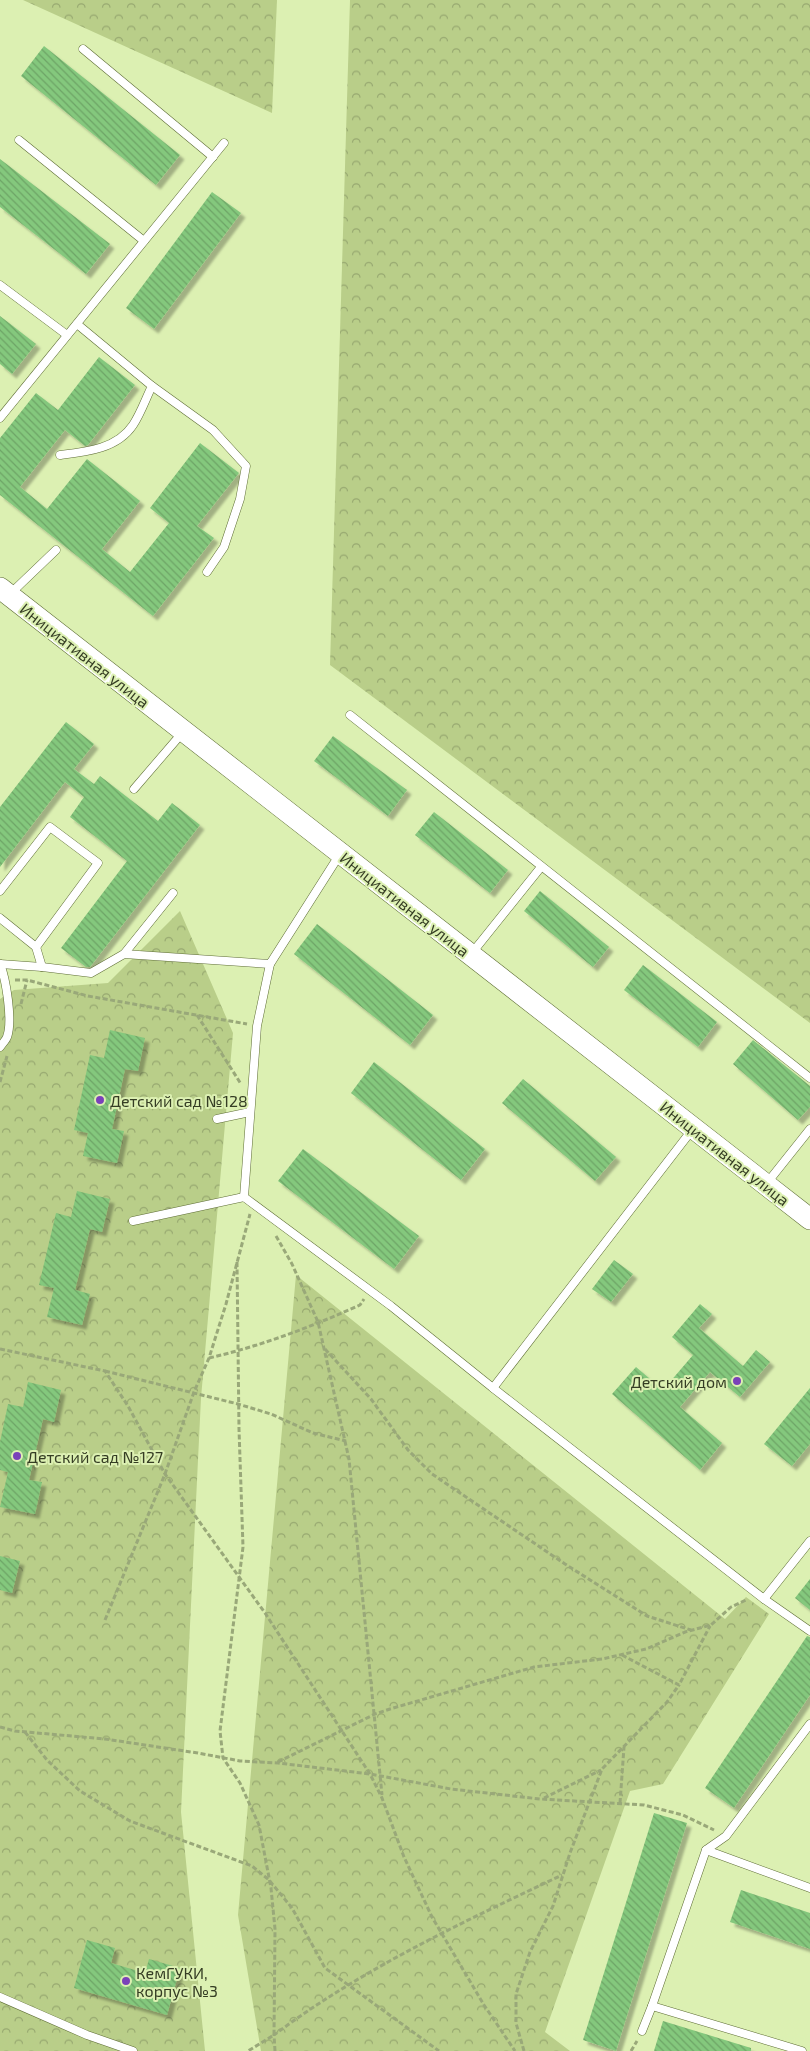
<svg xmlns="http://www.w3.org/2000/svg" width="810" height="2051" font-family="'Exo 2',sans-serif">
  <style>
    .forest { fill: url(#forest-crowns) }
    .building { fill: url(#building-back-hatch); filter: url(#shadow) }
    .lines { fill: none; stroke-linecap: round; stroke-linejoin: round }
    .service-casing { stroke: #5e6d35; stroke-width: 9 }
    .secondary-casing { stroke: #5e6d35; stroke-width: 22 }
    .path { stroke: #99a879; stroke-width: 3; stroke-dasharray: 5 2.5; stroke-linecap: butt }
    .service { stroke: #fff; stroke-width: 8 }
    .secondary { stroke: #fff; stroke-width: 21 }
    .poi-dot { fill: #7a42b9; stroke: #dcf0b2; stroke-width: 2 }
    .labels { text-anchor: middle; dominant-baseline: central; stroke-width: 4; stroke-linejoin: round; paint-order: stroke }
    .street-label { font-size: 16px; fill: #353d24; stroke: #dcf0b2 }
    .poi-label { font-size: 16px; fill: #353d24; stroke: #dcf0b2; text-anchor: start }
  </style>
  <defs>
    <pattern id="forest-crowns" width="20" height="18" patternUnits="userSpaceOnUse" patternTransform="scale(1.25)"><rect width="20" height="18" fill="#b9ce89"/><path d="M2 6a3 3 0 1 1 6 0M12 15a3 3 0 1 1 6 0" fill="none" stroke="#97a870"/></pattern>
    <pattern id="building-back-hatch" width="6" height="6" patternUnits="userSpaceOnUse" patternTransform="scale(1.25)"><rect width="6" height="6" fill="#84c87d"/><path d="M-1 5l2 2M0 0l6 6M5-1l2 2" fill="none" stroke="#6da466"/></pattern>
    <filter id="shadow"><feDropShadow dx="4.5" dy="4.5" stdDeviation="1" flood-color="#0004"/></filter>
  </defs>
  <rect width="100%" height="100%" fill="#dcf0b2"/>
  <g class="forest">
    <path d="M 23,0 L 277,0 L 272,113 Z"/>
    <path d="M 350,0 L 810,0 L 810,1023 L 330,665 Z"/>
    <path d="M 180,911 L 233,1033 L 201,1398 L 181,1812 L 205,2051 L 0,2051 L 0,999 L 14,990 L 108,983 Z"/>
    <path d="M 296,1275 L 725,1619 L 746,1597 L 769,1614 L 663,1784 L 630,1791 L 545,2032 L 570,2051 L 261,2051 L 238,1915 Z"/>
  </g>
  <g class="building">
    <path d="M 44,46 L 180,155 L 156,185 L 21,76 Z"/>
    <path d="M 0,159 L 110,244 L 86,274 L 0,207 Z"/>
    <path d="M 212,192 L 241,213 L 154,329 L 126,308 Z"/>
    <path d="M 0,316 L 36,344 L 12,374 L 0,364 Z"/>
    <path d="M 99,357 L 135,385 L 88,445 L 85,446 L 65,430 L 20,487 L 47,509 L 87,459 L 140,501 L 102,549 L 130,572 L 169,523 L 150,508 L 200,443 L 239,473 L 197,526 L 214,538 L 153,616 L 0,495 L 0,438 L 36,393 L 58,410 Z"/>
    <path d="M 66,722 L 94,744 L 74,769 L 94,784 L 100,776 L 158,821 L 172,803 L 200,825 L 90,967 L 86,967 L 61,948 L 127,861 L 70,817 L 84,797 L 65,782 L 0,867 L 0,807 Z"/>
    <path d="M 333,736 L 407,790 L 388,816 L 314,761 Z"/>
    <path d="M 434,812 L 508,870 L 490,893 L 415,835 Z"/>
    <path d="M 540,891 L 609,947 L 593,967 L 524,911 Z"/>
    <path d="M 317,924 L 433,1015 L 410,1045 L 294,954 Z"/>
    <path d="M 643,965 L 717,1022 L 698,1047 L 624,990 Z"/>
    <path d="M 110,1030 L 145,1038 L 138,1071 L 125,1069 L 112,1129 L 124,1131 L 117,1163 L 83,1156 L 88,1133 L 74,1130 L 90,1055 L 104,1058 Z"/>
    <path d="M 753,1040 L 810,1086 L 810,1107 L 798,1120 L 733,1064 Z"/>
    <path d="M 374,1062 L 485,1149 L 461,1180 L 351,1093 Z"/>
    <path d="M 523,1079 L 616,1157 L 595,1181 L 502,1103 Z"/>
    <path d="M 303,1149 L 419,1236 L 394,1269 L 278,1181 Z"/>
    <path d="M 77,1191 L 110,1199 L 102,1232 L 90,1229 L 75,1290 L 90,1294 L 82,1325 L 47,1317 L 54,1288 L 39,1285 L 56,1213 L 71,1217 Z"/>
    <path d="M 614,1260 L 633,1274 L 611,1302 L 592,1289 Z"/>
    <path d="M 700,1304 L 712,1314 L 699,1328 L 743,1366 L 756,1350 L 770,1362 L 740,1397 L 710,1372 L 680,1407 L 722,1443 L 700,1470 L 612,1394 L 636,1367 L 663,1390 L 693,1355 L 672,1337 Z"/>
    <path d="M 28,1382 L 61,1390 L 54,1422 L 43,1419 L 29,1480 L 42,1482 L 35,1514 L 0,1507 L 8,1472 L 0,1470 L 0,1442 L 8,1404 L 23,1407 Z"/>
    <path d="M 810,1388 L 810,1444 L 792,1466 L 764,1444 Z"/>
    <path d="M 0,1556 L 20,1561 L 12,1593 L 0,1590 Z"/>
    <path d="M 810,1579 L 810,1610 L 795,1598 Z"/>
    <path d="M 807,1636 L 810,1637 L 810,1695 L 734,1808 L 705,1788 Z"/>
    <path d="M 654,1813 L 687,1823 L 616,2051 L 583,2040 Z"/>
    <path d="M 741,1890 L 810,1913 L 810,1949 L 730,1922 Z"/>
    <path d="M 87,1940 L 115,1948 L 111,1963 L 145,1973 L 149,1959 L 180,1968 L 167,2015 L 74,1988 Z"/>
    <path d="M 663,2021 L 751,2048 L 751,2051 L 654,2051 Z"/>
  </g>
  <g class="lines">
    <g class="service-casing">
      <g id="service">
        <path d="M 83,49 L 213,157"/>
        <path d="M 19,140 L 144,241"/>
        <path d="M 0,285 L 67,335"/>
        <path d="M 152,386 L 213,430 L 246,466 L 240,499 L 224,547 L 207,572"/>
        <path d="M 0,418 L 224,143"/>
        <path d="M 60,455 C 86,452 117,449 133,425 C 141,413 146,398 152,386 L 77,324"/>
        <path d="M 10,594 L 56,550"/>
        <path d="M 350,715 L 810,1078"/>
        <path d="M 134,789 L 183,732"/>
        <path d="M 0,891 L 50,827 L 98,863 L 36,947"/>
        <path d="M 0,918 L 36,947 L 42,967"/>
        <path d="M 472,953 L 541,867"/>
        <path d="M 124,954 L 173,893"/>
        <path d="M 0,964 L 42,967 L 91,973 L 124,954 L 270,964 L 340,854"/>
        <path d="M 270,964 L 257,1026 L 244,1197 L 391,1306 L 493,1388 L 692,1130"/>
        <path d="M 0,1047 C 2,1044 6,1040 7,1037 C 13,1021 6,979 0,964"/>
        <path d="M 217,1119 L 250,1112"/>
        <path d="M 767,1183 L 810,1129"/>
        <path d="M 133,1221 L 244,1197"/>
        <path d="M 493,1388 L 764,1599 L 810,1541"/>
        <path d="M 764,1599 L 810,1631"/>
        <path d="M 810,1724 L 726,1836 L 706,1850 L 810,1888"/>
        <path d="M 706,1850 L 652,2006 L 802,2051"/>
        <path d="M 0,1997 L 87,2035 L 133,2051"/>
        <path d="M 642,2031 L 652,2006"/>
      </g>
    </g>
    <g class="secondary-casing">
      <path id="secondary" d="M 0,588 L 810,1219"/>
    </g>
    <g class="path">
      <path d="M 15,980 L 27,980 L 88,996 L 247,1024"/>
      <path d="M 21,1004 L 27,980"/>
      <path d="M 197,1015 L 241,1084"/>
      <path d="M 0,1082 L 7,1056"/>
      <path d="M 276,1236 L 292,1264 L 318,1322 L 349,1459 L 382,1795"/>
      <path d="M 237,1262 L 239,1429 L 243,1547 L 220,1731 L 223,1758 L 240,1783 L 259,1825 L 271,1888 L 275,1929 L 274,2035 L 248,2051"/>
      <path d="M 0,1349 L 105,1371 L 128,1406 L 165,1474 L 265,1613 L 370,1774 L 382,1798 L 404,1857 L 432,1917 L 484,2005 L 515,2051"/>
      <path d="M 325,1349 L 371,1399 L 408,1450 L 432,1474 L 565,1564 L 647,1616 L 691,1630"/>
      <path d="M 209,1358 C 261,1346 311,1327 360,1305 L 364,1299"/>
      <path d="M 105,1371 L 238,1404 L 271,1414 L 313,1433 L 346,1441"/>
      <path d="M 105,1620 L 165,1474 L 194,1392 L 209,1358 L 226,1304 L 250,1214"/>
      <path d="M 622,1655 L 679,1685 L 710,1626"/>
      <path d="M 0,1727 L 15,1731 L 105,1739 L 198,1753 L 240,1761 L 278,1763 L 370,1774 L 451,1789 L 540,1799 L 644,1805 L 683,1815 L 714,1830"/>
      <path d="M 25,1732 L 47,1760 L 80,1791 L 130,1821 L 252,1866 L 269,1880 L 292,1908 L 325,1968 L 439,2051"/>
      <path d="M 278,1762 L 375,1714 L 390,1709 L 534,1667 L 602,1659 L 646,1649 L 685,1632 L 711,1625 L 731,1607 L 746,1600"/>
      <path d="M 544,1798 L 601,1770"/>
      <path d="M 620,1803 L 624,1747"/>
      <path d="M 275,2051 L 274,2035 C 362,1969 463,1922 562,1875"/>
      <path d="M 524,2051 L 516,2023 L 516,1994 L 530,1952 L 553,1906 L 570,1853 L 602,1769 L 667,1702 L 679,1685"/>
      <path d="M 631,2051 L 637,2041"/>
    </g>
    <use href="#service" class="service"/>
    <use href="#secondary" class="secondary"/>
  </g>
  <g class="poi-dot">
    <circle cx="100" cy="1100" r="5"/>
    <circle cx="737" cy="1381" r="5"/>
    <circle cx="17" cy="1456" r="5"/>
    <circle cx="126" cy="1981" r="5"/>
  </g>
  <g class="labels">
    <g class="street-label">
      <text transform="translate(85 655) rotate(38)">Инициативная улица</text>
      <text transform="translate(405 904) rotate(38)">Инициативная улица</text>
      <text transform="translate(725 1153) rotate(38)">Инициативная улица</text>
    </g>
    <g class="poi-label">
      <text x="110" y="1100">Детский сад №128</text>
      <text x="727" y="1381" text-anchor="end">Детский дом</text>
      <text x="27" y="1456">Детский сад №127</text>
      <text x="136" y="1972">КемГУКИ,<tspan x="136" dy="18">корпус №3</tspan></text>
    </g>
  </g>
</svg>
